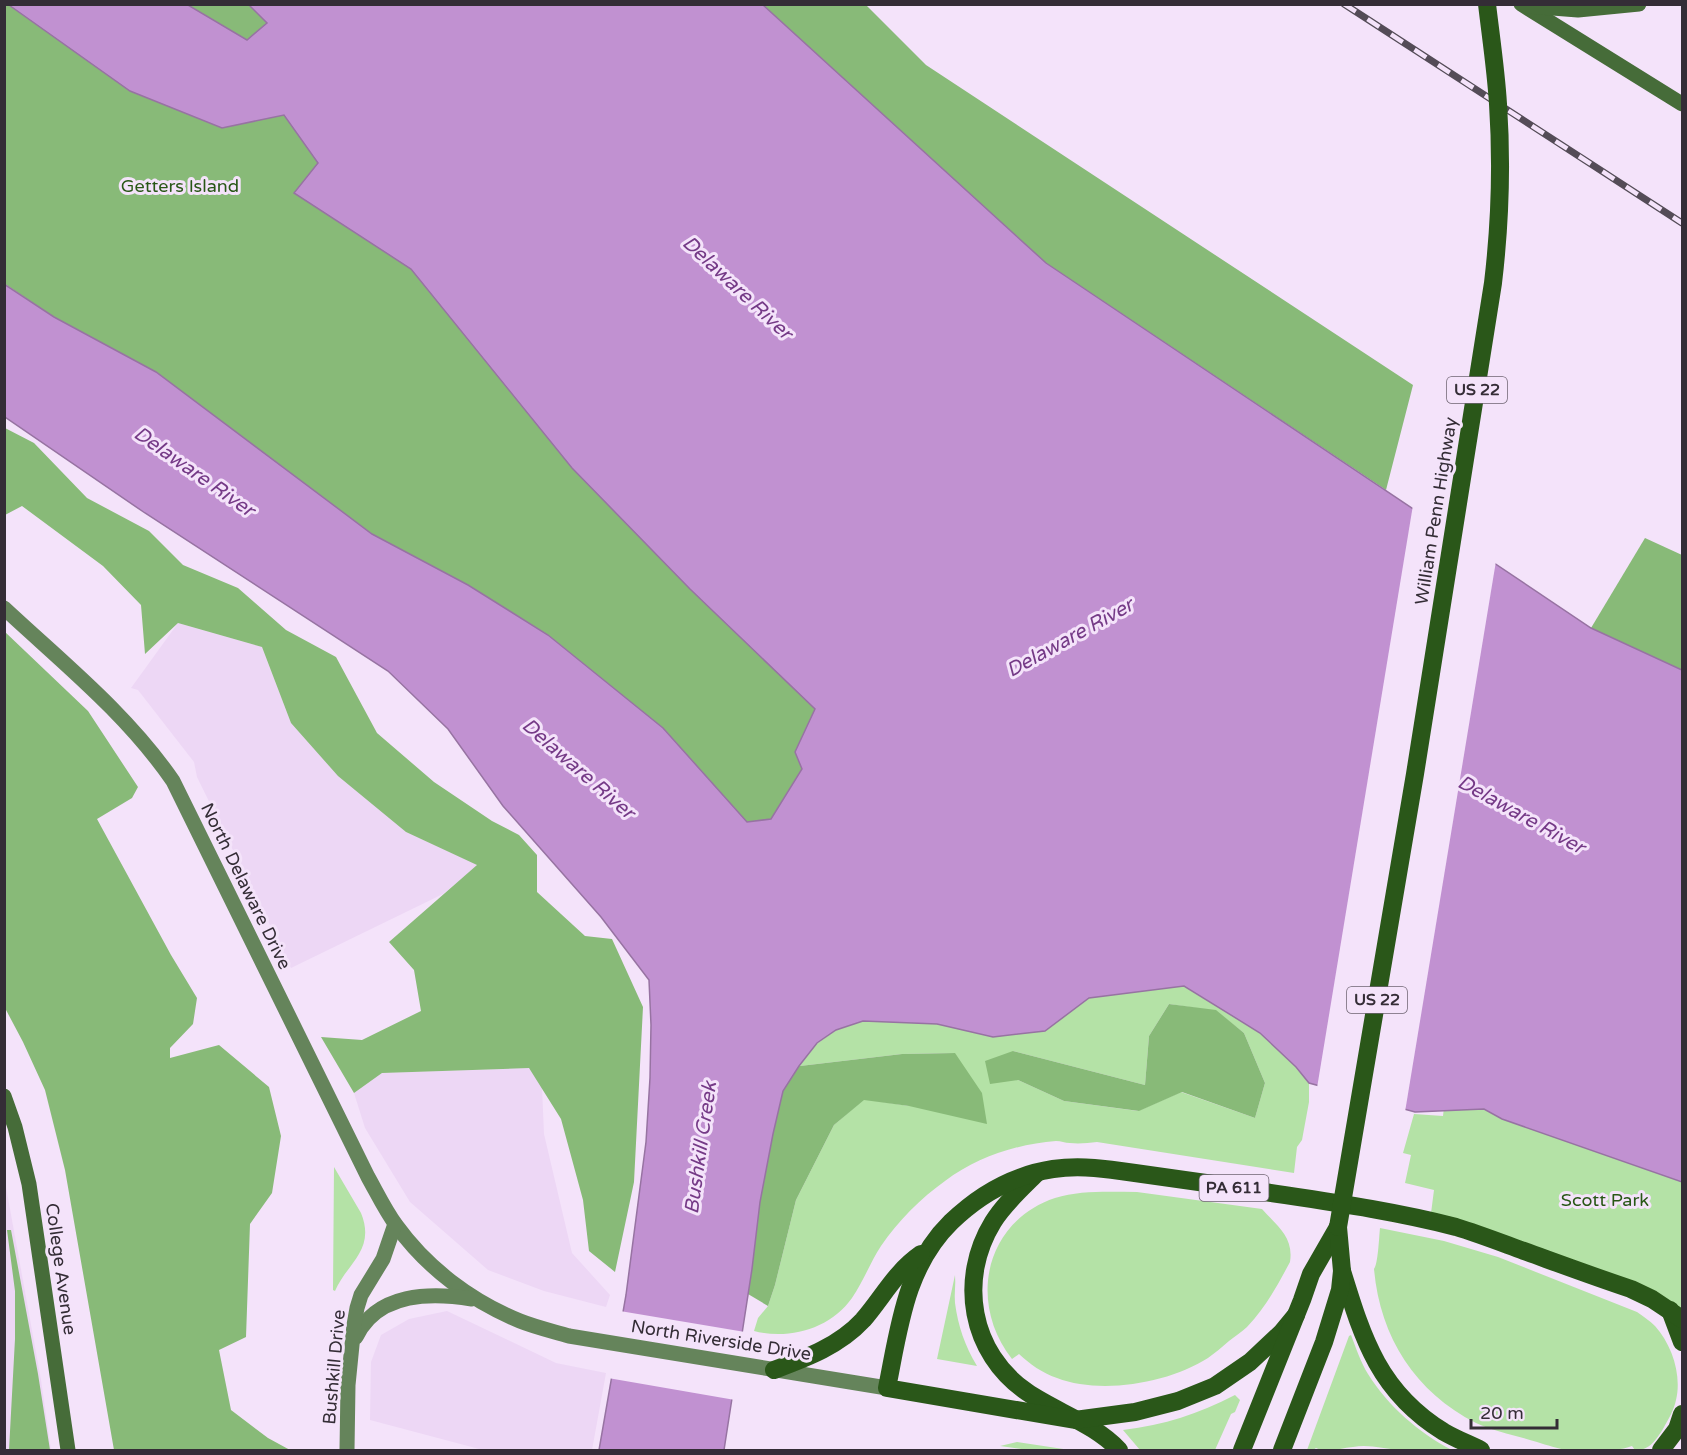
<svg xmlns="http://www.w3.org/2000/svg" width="1687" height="1455" font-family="'Varela Round',sans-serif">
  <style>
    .built { fill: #edd7f5 }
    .green { fill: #b4e2a6; fill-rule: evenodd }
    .forest { fill: #88ba78 }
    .water { fill: #c191d1; stroke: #9773a2; stroke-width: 1.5 }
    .pier { fill: #f4e3fa }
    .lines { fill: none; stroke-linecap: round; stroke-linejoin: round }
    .secondary { stroke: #65845b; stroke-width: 15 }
    .primary { stroke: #466c39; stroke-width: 15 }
    .highway { stroke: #2a5719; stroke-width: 18 }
    .rail-casing { stroke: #544c57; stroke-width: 7 }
    .rail { stroke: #f4e3fa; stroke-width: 4.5; stroke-dasharray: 14; stroke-linecap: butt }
    .highway-bridge { stroke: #2a5719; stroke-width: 18 }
    .labels { text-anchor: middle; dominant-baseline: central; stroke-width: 6; stroke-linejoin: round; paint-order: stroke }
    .shield { fill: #f4e3fa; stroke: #6e6471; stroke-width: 1.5 }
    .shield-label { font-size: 16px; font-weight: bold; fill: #342d36 }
    .park-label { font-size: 18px; fill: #285716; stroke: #f4e3fa }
    .street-label { font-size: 18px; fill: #342d36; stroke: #f4e3fa }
    .water-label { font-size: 20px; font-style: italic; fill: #753a87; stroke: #f4e3fa }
  </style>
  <rect width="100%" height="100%" fill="#f4e3fa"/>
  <g class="built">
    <path d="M 178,623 L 262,647 L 291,723 L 406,832 L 478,865 L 443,894 L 291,968 L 197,777 L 194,762 L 138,690 L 131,688 Z"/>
    <path d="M 529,1068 L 542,1087 L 544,1134 L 572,1253 L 610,1295 L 606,1307 L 544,1291 L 488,1270 L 410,1202 L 365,1128 L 354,1093 L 382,1073 Z"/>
    <path d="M 4,1176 L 41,1380 L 51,1450 L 5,1450 Z"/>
    <path d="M 447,1311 L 556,1363 L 606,1373 L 592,1450 L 483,1450 L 370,1420 L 371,1362 L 381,1335 L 409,1319 Z"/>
  </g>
  <g class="green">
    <path d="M 1169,958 L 1260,1033 L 1296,1067 L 1309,1083 L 1309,1102 L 1302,1140 L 1297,1147 L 1294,1173 L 1097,1142 C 1088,1143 1079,1144 1070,1143 C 1065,1143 1061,1141 1056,1141 C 1017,1144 977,1157 945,1181 C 921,1198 898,1221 881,1246 C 870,1263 863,1282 852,1298 C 830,1329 789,1340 754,1331 L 758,1318 L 768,1306 L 775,1285 L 796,1200 L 834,1125 L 864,1099 L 909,1106 L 955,1053 L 902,1054 L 783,1068 L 836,1030 L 863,1021 ZM 1169,1004 L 1216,1011 L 1244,1033 L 1265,1083 L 1255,1118 L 1181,1092 L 1138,1111 L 1064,1101 L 1018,1080 L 1013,1051 L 1145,1085 L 1149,1036 Z"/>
    <path d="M 1449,1062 L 1682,1139 L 1682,1319 L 1670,1310 L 1430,1221 L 1434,1190 L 1405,1183 L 1411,1155 L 1403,1153 L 1414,1114 L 1443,1116 Z"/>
    <path d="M 334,1167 L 361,1213 C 376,1250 347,1263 335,1291 L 333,1290 Z"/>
    <path d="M 1137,1192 L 1262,1209 C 1277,1226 1294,1237 1290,1262 C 1277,1286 1266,1307 1247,1327 C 1242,1332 1235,1336 1229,1341 C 1222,1347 1215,1353 1208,1358 C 1169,1383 1101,1395 1057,1378 C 1042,1373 1030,1364 1019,1354 L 1012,1359 C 968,1303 984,1222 1055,1198 C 1081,1190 1110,1192 1137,1192 Z"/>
    <path d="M 1380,1228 L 1444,1241 L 1498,1257 L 1637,1312 C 1643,1316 1650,1321 1655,1326 C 1672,1345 1682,1375 1676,1400 C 1674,1410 1668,1420 1663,1429 C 1656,1440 1649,1451 1635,1450 L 1632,1446 C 1617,1452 1585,1452 1568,1450 C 1558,1449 1547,1445 1537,1442 C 1519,1436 1492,1431 1476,1423 C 1415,1392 1380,1337 1374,1269 C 1378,1264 1379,1238 1380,1228 Z"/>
    <path d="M 955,1275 C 956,1284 954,1294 955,1303 C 958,1326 965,1346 977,1366 L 937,1359 Z"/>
    <path d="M 1351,1335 C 1356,1348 1361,1363 1368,1374 C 1388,1406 1419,1433 1452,1450 C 1435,1451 1417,1452 1400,1450 C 1384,1449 1369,1444 1353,1447 C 1340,1448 1328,1454 1316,1448 L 1313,1450 L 1307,1450 L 1349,1336 Z"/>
    <path d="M 1235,1395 L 1240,1400 L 1235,1412 L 1231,1414 L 1215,1450 L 1140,1450 L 1123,1430 C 1165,1425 1198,1414 1235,1395 Z"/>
    <path d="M 1017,1442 L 1070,1450 L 1029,1450 L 1000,1446 Z"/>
  </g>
  <g class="forest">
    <path d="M 4,5 L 249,5 L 374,132 L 863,687 L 802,769 L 771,819 L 747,822 L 663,728 L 548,635 L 468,585 L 372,534 L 156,372 L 54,317 L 5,284 Z"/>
    <path d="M 763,5 L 866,5 L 926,65 L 1413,385 L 1386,490 L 1046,263 Z"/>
    <path d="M 5,428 L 34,443 L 87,498 L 149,531 L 183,565 L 238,588 L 286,630 L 336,657 L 377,733 L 434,782 L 492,821 L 519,835 L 537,855 L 537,892 L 585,936 L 612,939 L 643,1007 L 634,1182 L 615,1272 L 589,1251 L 583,1200 L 561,1119 L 529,1068 L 382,1073 L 354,1093 L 321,1037 L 362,1040 L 421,1011 L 414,970 L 389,942 L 477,865 L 406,832 L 338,776 L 291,723 L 262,647 L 178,623 L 145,654 L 141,605 L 103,566 L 22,506 L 5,515 Z"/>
    <path d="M 1645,538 L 1682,555 L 1682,670 L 1591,628 Z"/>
    <path d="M 4,631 L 88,711 L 138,787 L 132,798 L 97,819 L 171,955 L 197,998 L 193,1024 L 170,1048 L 170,1058 L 219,1045 L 269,1087 L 281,1136 L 272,1193 L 250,1224 L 246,1337 L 219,1350 L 231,1410 L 268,1438 L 290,1450 L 114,1450 L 65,1170 L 45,1090 L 23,1042 L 5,1008 Z"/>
    <path d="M 1169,1004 L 1216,1010 L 1244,1033 L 1265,1083 L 1255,1118 L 1182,1092 L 1139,1111 L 1064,1101 L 1018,1080 L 990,1084 L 985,1061 L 1013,1051 L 1145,1085 L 1149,1036 Z"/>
    <path d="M 955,1053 L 982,1093 L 987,1124 L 909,1106 L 864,1100 L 834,1125 L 796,1200 L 775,1285 L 768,1306 L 748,1294 L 752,1269 L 749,1123 L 783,1068 L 902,1054 Z"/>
    <path d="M 7,1230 L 11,1230 L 38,1374 L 50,1450 L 9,1450 L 15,1339 L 15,1291 Z"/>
  </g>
  <path class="water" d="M 9,5 L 188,5 L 247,40 L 267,23 L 249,5 L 763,5 L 1046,263 L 1591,628 L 1682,670 L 1682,1182 L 1502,1119 L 1484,1109 L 1415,1112 L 1309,1083 L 1296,1067 L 1260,1033 L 1184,986 L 1089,998 L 1045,1031 L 993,1037 L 937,1024 L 863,1021 L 836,1030 L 817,1043 L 799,1066 L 783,1091 L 773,1134 L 760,1202 L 752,1269 L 724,1450 L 599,1450 L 626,1295 L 646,1142 L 650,1078 L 651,1025 L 649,980 L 601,917 L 503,806 L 448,729 L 388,671 L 145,513 L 5,417 L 4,284 L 54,317 L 156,372 L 372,534 L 468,585 L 548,635 L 663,728 L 747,822 L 771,819 L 802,769 L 795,752 L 815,709 L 690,589 L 572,468 L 411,269 L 294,193 L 318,163 L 284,115 L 222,128 L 130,91 Z"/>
  <g class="pier">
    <path d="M 1413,505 L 1496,561 L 1405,1112 L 1317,1088 Z"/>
    <path d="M 620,1311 L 745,1332 L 735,1400 L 608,1378 Z"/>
  </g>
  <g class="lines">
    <g class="secondary">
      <path d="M 4,608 C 63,663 127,714 173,781 L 368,1177 C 377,1193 385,1210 396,1225 C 427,1268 471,1301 520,1321 C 535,1327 552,1331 569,1336 L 887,1388"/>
      <path d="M 356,1337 C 377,1293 430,1292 472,1299"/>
      <path d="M 347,1450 L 348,1385 L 354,1325 L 357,1308 L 361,1295 L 383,1259 L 395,1224"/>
    </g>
    <g class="primary">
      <path d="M 1521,4 L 1682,104"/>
      <path d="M 1527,6 L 1578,10 L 1639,4"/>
      <path d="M 4,1096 L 15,1127 L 29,1184 L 68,1450"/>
    </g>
    <g class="highway">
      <path d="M 1036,1174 C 1021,1189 1004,1204 993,1222 C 958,1279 970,1353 1027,1392 C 1056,1412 1095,1424 1119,1450"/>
      <path d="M 1342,1271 C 1363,1339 1379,1392 1444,1432 C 1456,1439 1469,1444 1481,1450"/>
      <path d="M 1670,1310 L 1682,1342"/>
      <path d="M 1296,1315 L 1282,1332 L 1250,1362 L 1215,1386 L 1178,1401 L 1135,1412 L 1075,1420 L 887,1388 C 899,1329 905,1267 951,1222 C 979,1195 1014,1175 1053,1169 C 1081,1165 1108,1169 1135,1173 C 1163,1177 1191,1181 1220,1185 C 1298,1198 1379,1207 1456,1227 C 1479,1234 1502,1243 1524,1251 C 1560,1264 1595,1277 1631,1289 L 1652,1299 L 1682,1319"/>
      <path d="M 774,1370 C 806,1358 839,1346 863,1320 C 883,1297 895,1272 921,1254"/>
      <path d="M 1242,1450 L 1302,1300 L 1311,1274 L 1338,1227"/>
      <path d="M 1282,1450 L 1324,1342 L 1340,1290 L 1342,1271 L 1338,1227"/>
      <path d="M 1661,1450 L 1677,1429 L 1682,1414"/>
    </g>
    <g class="rail-casing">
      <path id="rail" d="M 1344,4 L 1682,223"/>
    </g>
    <use href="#rail" class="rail"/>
    <path class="highway-bridge" d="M 1338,1227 L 1415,774 L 1493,283 C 1500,224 1502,164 1498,104 C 1496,71 1491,38 1487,4"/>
  </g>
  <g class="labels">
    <g class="shield">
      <rect x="1447" y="377" width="60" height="26" rx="4.5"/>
      <rect x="1347" y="987" width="60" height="26" rx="4.5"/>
      <rect x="1199.5" y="1175" width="69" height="26" rx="4.5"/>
    </g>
    <g class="shield-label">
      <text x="1477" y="390">US 22</text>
      <text x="1377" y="1000">US 22</text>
      <text x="1234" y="1188">PA 611</text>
    </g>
    <g class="park-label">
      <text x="180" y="186">Getters Island</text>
      <text x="1605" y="1200">Scott Park</text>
    </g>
    <g class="street-label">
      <text transform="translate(1436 511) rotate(-81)">William Penn Highway</text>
      <text transform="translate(246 886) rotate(64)">North Delaware Drive</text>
      <text transform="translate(61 1269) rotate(82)">College Avenue</text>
      <text transform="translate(721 1340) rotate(9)">North Riverside Drive</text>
      <text transform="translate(334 1367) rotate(-85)">Bushkill Drive</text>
    </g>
    <g class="water-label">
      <text transform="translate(737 288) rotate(43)">Delaware River</text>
      <text transform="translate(194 472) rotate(35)">Delaware River</text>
      <text transform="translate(1070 638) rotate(-29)">Delaware River</text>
      <text transform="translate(578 769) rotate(41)">Delaware River</text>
      <text transform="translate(1521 815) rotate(29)">Delaware River</text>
      <text transform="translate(701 1148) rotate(-82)">Bushkill Creek</text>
    </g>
  </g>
  <rect width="1687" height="1455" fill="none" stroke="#342d36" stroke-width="12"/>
  <path d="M1471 1419v9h86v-9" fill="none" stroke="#342d36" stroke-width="3"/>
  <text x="1480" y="1419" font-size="18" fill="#342d36" stroke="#f4e3fa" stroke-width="4.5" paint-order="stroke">20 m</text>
</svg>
